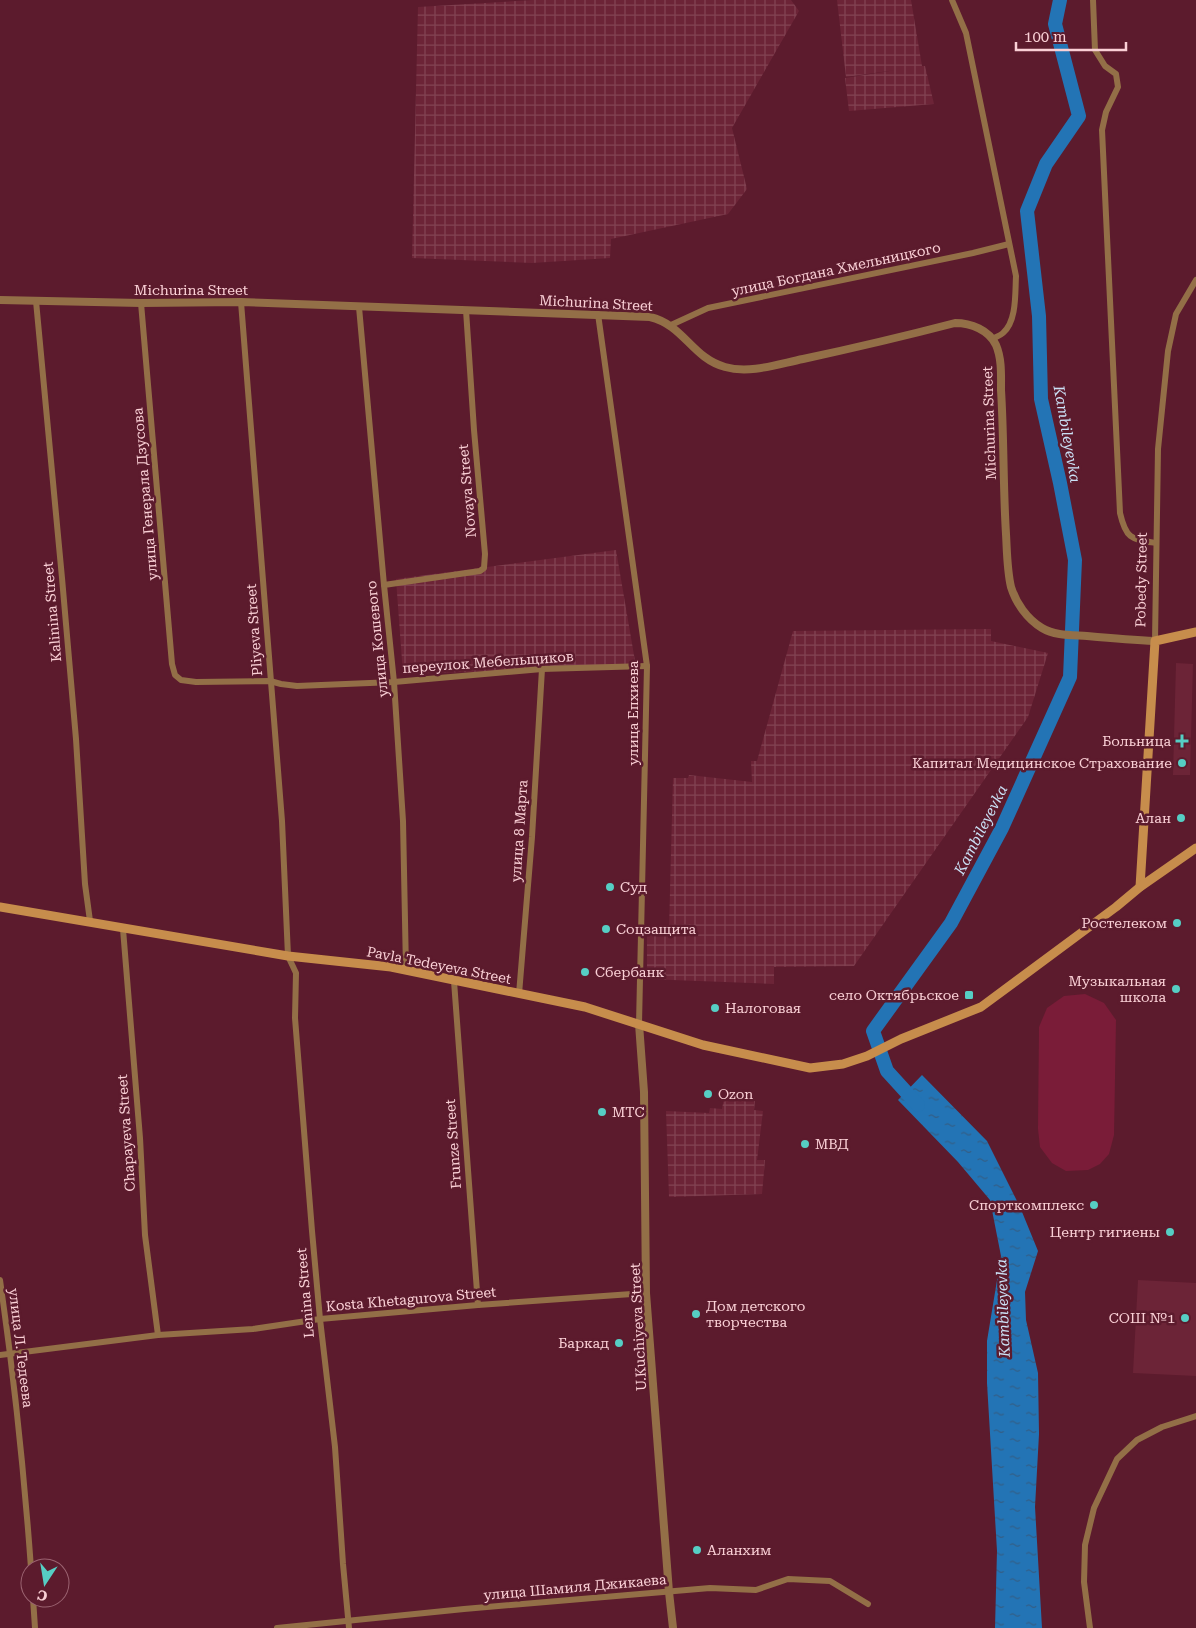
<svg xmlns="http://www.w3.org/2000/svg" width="1196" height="1628" font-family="'Roboto Serif',serif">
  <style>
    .built { fill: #6c2437 }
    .industrial { fill: url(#industrial-grid) }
    .pitch { fill: #7a1c38 }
    .water { fill: url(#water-ripples) }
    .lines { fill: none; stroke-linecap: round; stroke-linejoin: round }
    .river { stroke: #2374b5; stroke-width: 14 }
    .minor { stroke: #936f47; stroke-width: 6 }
    .tertiary { stroke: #936f47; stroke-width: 8 }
    .secondary { stroke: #c78d4c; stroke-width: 9 }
    .poi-dot { fill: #56cec4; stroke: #5c1b2d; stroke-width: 2 }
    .labels { text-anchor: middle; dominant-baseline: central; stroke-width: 5; stroke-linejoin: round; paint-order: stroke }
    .street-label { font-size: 14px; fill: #fad0d6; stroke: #5c1b2d }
    .poi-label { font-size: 14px; fill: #fad0d6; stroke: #5c1b2d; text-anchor: end }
    .water-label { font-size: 15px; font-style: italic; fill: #cbe1f6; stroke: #5c1b2d }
  </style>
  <defs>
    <pattern id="industrial-grid" width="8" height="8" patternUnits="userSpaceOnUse" patternTransform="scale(1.25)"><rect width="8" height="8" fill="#6c2437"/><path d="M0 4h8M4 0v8" fill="none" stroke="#824353"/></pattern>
    <pattern id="water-ripples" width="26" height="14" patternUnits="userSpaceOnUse" patternTransform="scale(1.25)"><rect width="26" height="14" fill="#2374b5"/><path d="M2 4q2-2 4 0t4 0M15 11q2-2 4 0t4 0" fill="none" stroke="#335e86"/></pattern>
  </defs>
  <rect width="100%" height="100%" fill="#5c1b2d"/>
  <g class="built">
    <path d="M 1176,663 L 1193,664 L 1190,775 L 1173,775 Z"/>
    <path d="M 1138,1280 L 1196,1283 L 1196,1376 L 1133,1373 Z"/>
  </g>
  <g class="industrial">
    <path d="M 534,0 L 791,0 L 799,11 L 732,128 L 747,189 L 728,214 L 611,239 L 610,258 L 532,263 L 412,258 L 418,7 Z"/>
    <path d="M 837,0 L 911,0 L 922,66 L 925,66 L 934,104 L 849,111 L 845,78 L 896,70 L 846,77 Z"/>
    <path d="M 616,550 L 636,667 L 403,674 L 396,579 Z"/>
    <path d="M 991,629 L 991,641 L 1048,653 L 1028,717 L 854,966 L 774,967 L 774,984 L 647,979 L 647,929 L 669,929 L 673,778 L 688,778 L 689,775 L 752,782 L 751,761 L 757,761 L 793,631 Z"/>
    <path d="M 724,1098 L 748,1098 L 749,1100 L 755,1101 L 754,1110 L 763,1111 L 757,1160 L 765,1160 L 762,1194 L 669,1197 L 666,1111 L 709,1113 L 710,1108 L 722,1109 Z"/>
  </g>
  <path class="pitch" d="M 1085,994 L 1104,1003 L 1116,1020 L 1114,1135 L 1109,1154 L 1100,1164 L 1088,1170 L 1066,1171 L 1052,1163 L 1040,1147 L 1038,1129 L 1039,1027 L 1047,1008 L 1064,996 Z"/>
  <path class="water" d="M 922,1075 L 987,1141 L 1020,1207 L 1038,1251 L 1025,1292 L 1026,1320 L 1038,1373 L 1039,1434 L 1035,1507 L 1042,1628 L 995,1628 L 997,1551 L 987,1383 L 987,1341 L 1001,1256 L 990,1200 L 958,1162 L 898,1100 Z"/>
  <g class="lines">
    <path class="river" d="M 918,1105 L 887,1071 L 873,1031 L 951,923 L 1002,828 L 1070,677 L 1075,560 L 1060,483 L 1041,399 L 1039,316 L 1027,211 L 1046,164 L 1079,116 L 1055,24 L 1060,0"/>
    <g class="minor">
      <path d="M 952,0 L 966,33 L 1016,276 C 1015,293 1017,321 1003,333 C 1000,336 995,337 992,339"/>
      <path d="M 1093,0 L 1095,50 L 1105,66 L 1116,74 L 1118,87 L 1106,112 L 1102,130 L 1120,513 C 1126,539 1131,539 1156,543"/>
      <path d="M 36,301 L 62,578 L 76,739 L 85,884 L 90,921"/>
      <path d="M 241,302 L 282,821 L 288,956 L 296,973 L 295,1018 L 312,1231 L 320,1319 L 335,1447 L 343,1564 L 349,1628"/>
      <path d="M 141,303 L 172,664 L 175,675 L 181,680 L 196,682 L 270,681 L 281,684 L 297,686 L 394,682 L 542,669 L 647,666"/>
      <path d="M 359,307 L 384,585 L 394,682 L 403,821 L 406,970"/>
      <path d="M 598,314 L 647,666 L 639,1024"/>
      <path d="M 671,325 L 708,308 L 973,253 L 1009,244"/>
      <path d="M 384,585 L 480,571 L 484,568 L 485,554 L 474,430 L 466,310"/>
      <path d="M 1155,641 L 1158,449 L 1168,351 L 1176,314 L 1196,280"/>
      <path d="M 123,929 L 140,1138 L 145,1235 L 158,1335"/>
      <path d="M 454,981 L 478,1305"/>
      <path d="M 519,994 L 532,837 L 542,669"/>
      <path d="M 0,1280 C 14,1376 24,1472 31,1568"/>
      <path d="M 0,1355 L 158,1335 L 253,1329 L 320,1319 L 478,1305 L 646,1293"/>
      <path d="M 33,1598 L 35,1628"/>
      <path d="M 277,1628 L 464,1609 L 710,1588 L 756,1590 L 788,1579 L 830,1581 L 868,1604"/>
      <path d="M 1090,1628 L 1084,1582 L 1085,1545 L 1094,1508 L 1117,1459 L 1137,1440 L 1162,1427 L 1196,1416"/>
    </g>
    <g class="tertiary">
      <path d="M 0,300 L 141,303 L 241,302 L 650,317 C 684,325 692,358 725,367 C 750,374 778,364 803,359 C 854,348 905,336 955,323 C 971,323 989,330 996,345 C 1002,359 1001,376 1001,390 C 1004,438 1003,486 1006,534 C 1007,551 1007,570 1011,587 C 1016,603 1027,619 1042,628 C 1055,636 1072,635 1087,636 C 1109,638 1132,640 1155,641"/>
      <path d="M 639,1024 L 644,1092 L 646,1293 L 669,1592 L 673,1628"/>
    </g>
    <g class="secondary">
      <path d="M 1140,887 L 1155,641 L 1196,632"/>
      <path d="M 0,907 L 288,956 L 391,967 L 585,1007 L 703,1045 L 810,1068 L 843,1064 L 867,1056 L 901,1039 L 981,1007 L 1116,907 L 1140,887 L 1196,848"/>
    </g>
  </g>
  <g class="poi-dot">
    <path d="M1179.5 733.5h5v5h5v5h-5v5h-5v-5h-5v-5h5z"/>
    <circle cx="1182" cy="763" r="5"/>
    <circle cx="1181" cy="818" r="5"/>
    <circle cx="610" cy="887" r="5"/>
    <circle cx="1177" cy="923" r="5"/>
    <circle cx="606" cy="929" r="5"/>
    <circle cx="585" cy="972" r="5"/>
    <circle cx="1176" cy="989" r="5"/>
    <rect x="964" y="990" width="10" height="10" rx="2.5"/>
    <circle cx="715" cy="1008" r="5"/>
    <circle cx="708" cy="1094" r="5"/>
    <circle cx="602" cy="1112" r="5"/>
    <circle cx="805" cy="1144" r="5"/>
    <circle cx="1094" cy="1205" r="5"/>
    <circle cx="1170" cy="1232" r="5"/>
    <circle cx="696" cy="1314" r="5"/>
    <circle cx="1185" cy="1318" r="5"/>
    <circle cx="619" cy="1343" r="5"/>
    <circle cx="697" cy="1550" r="5"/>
  </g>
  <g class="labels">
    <g class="street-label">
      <text transform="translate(836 269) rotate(-12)">улица Богдана Хмельницкого</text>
      <text x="191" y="290">Michurina Street</text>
      <text transform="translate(596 303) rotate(3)">Michurina Street</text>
      <text transform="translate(989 423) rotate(-92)">Michurina Street</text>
      <text transform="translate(467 491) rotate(-95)">Novaya Street</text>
      <text transform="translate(145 494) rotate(-95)">улица Генерала Дзусова</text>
      <text transform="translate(1141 580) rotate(-89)">Pobedy Street</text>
      <text transform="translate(52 612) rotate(-95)">Kalinina Street</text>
      <text transform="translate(254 630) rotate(-94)">Pliyeva Street</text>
      <text transform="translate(377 639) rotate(-96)">улица Кошевого</text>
      <text transform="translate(488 662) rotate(-4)">переулок Мебельщиков</text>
      <text transform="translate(633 713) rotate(-90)">улица Епхиева</text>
      <text transform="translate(519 831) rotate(-86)">улица 8 Марта</text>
      <text transform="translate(439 965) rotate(11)">Pavla Tedeyeva Street</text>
      <text transform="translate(126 1133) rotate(-94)">Chapayeva Street</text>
      <text transform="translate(453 1144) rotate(-94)">Frunze Street</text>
      <text transform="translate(305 1293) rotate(-95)">Lenina Street</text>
      <text transform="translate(411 1299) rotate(-5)">Kosta Khetagurova Street</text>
      <text transform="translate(638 1327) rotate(-93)">U.Kuchiyeva Street</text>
      <text transform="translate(21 1348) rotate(83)">улица Л. Тедеева</text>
      <text transform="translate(575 1587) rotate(-5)">улица Шамиля Джикаева</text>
    </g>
    <g class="poi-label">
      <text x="1171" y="741">Больница</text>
      <text x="1172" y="763">Капитал Медицинское Страхование</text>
      <text x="1171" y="818">Алан</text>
      <text x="620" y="887" text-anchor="start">Суд</text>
      <text x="1167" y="923">Ростелеком</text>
      <text x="616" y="929" text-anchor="start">Соцзащита</text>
      <text x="595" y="972" text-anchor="start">Сбербанк</text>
      <text x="1166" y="981">Музыкальная<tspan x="1166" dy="16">школа</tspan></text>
      <text x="959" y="995">село Октябрьское</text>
      <text x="725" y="1008" text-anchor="start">Налоговая</text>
      <text x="718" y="1094" text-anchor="start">Ozon</text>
      <text x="612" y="1112" text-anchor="start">МТС</text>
      <text x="815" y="1144" text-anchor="start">МВД</text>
      <text x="1084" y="1205">Спорткомплекс</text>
      <text x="1160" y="1232">Центр гигиены</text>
      <text x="706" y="1306" text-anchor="start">Дом детского<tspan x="706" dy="16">творчества</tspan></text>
      <text x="1175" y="1318">СОШ №1</text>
      <text x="609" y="1343">Баркад</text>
      <text x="707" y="1550" text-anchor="start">Аланхим</text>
    </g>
    <g class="water-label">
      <text transform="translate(1067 434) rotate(80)">Kambileyevka</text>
      <text transform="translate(981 830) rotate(-63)">Kambileyevka</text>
      <text transform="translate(1003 1308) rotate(-92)">Kambileyevka</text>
    </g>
  </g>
  <g transform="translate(45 1583) rotate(192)"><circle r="24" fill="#5c1b2d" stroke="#9b6371"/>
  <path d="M0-4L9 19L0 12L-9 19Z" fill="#56cec4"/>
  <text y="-8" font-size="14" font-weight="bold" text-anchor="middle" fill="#fad0d6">С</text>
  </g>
  <path d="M1016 42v8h110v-8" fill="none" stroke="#fad0d6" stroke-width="2.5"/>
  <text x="1024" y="42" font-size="15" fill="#fad0d6" stroke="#5c1b2d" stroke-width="4" paint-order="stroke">100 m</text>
</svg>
